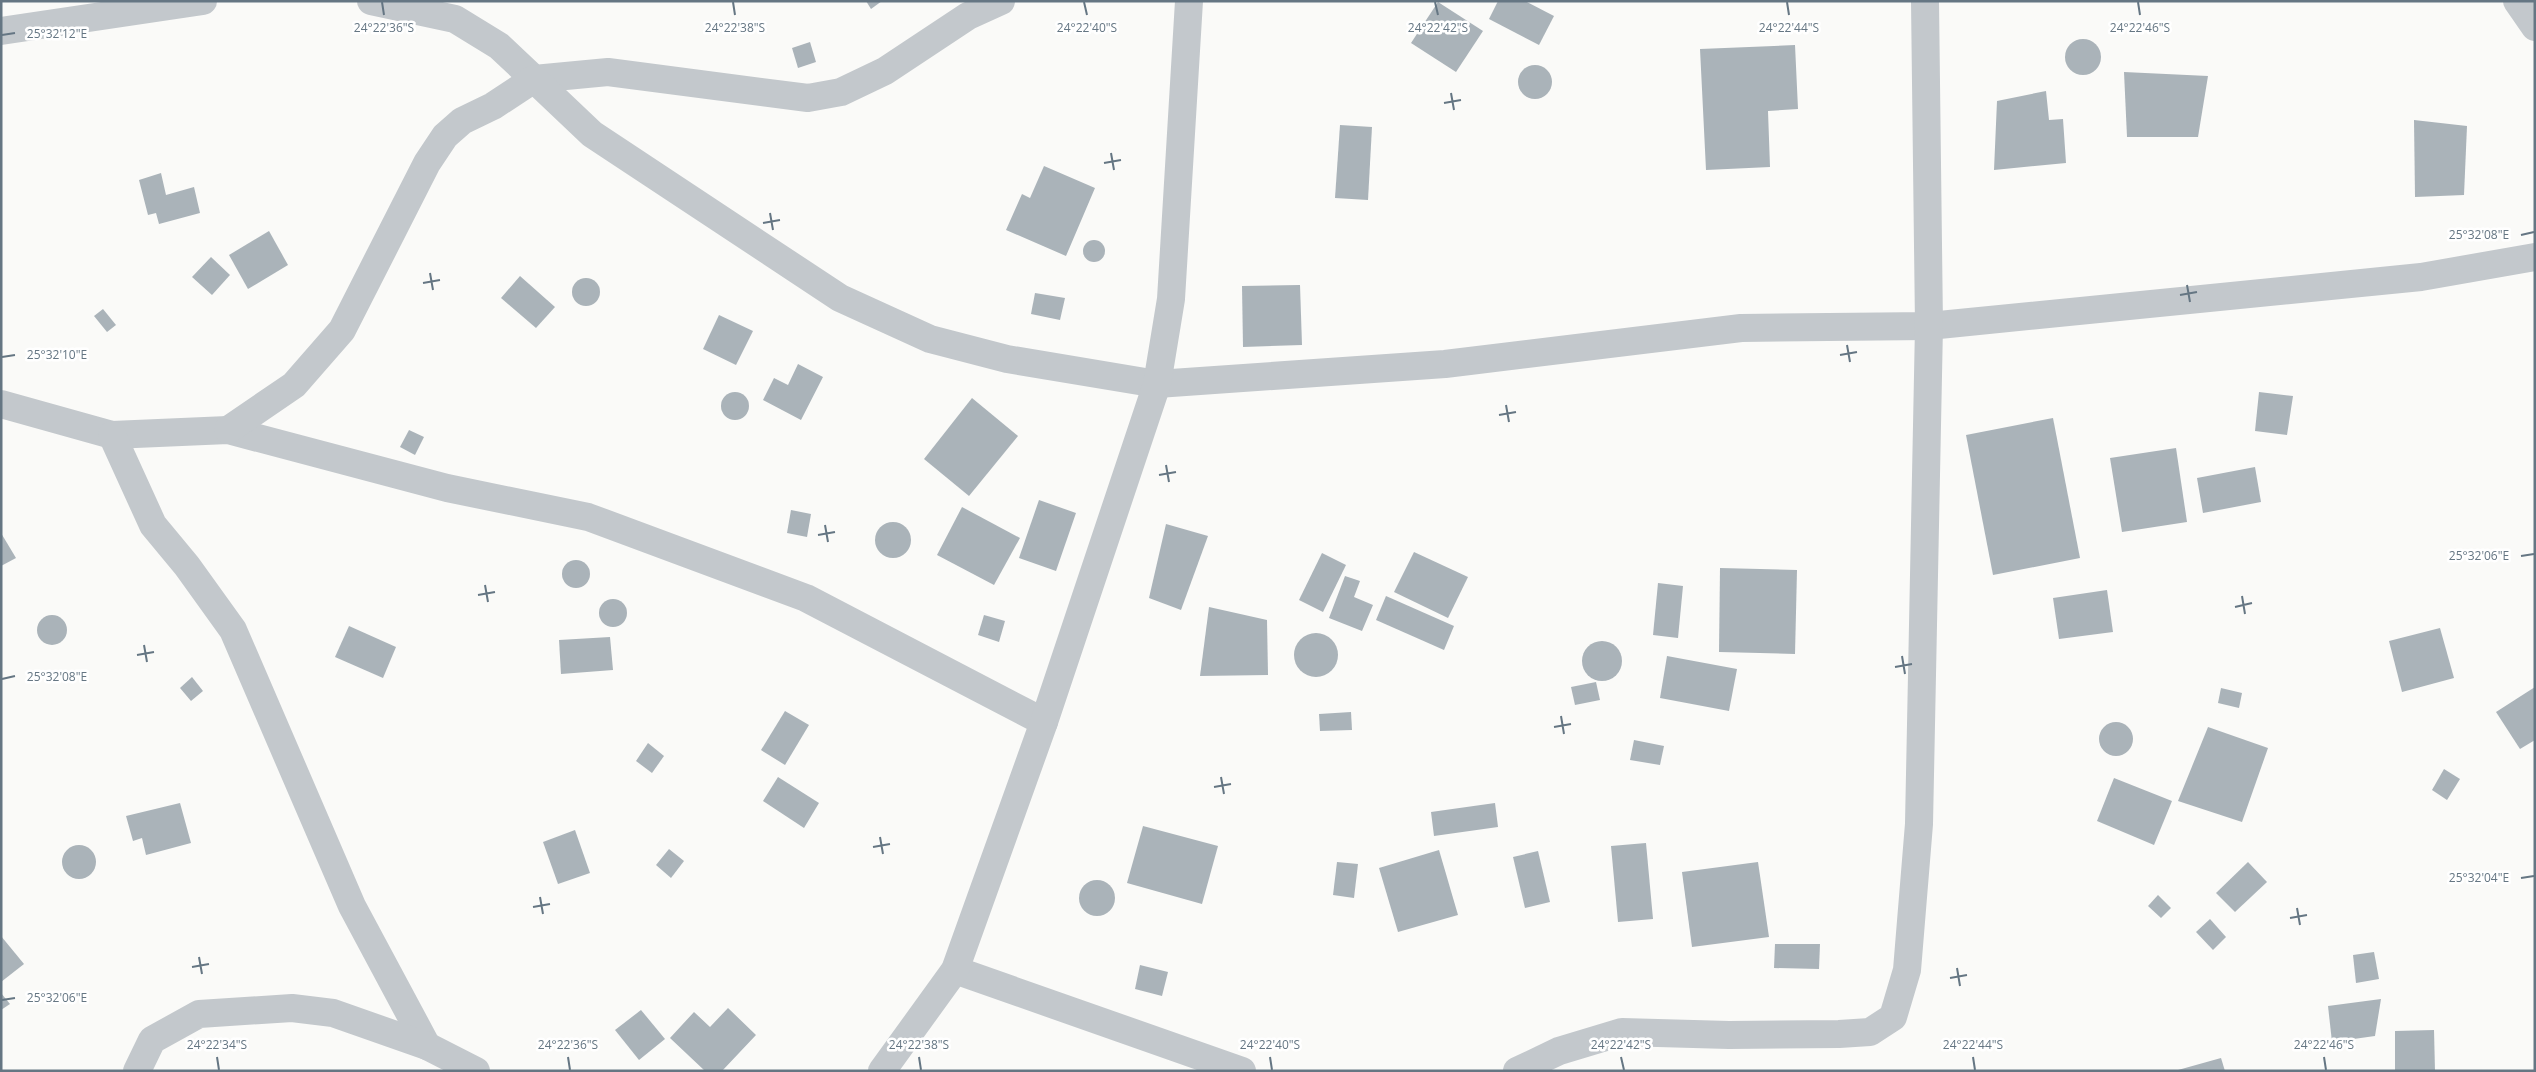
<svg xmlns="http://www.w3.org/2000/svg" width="2536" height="1072" font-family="'Open Sans',sans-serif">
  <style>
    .building { fill: #aab3b9 }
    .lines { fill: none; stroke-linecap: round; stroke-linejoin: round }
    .minor { stroke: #c3c8cc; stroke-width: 28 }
    .tertiary { stroke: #c3c8cc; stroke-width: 28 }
    .ticks { fill: none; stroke: #657683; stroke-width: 2 }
    .ticks-label { font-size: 12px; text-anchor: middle; fill: #657683; stroke: #fff; stroke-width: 5; stroke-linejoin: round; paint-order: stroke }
  </style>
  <rect width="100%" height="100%" fill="#fafaf8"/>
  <g class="building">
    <path d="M 866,1 L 882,1 L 871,9 Z"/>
    <path d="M 1498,1 L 1525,1 L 1554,16 L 1539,45 L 1489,19 Z"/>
    <path d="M 1438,2 L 1483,31 L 1456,72 L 1411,43 Z"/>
    <circle cx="2083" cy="57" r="18"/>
    <path d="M 810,42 L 816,62 L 798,68 L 792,48 Z"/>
    <path d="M 1795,45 L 1798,109 L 1768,111 L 1770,167 L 1706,170 L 1700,49 Z"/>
    <circle cx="1535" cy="82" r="17"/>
    <path d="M 2124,72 L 2208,76 L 2198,137 L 2127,137 Z"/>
    <path d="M 2046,91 L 2049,120 L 2063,119 L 2066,163 L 1994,170 L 1997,101 Z"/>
    <path d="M 2414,120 L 2467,126 L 2464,195 L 2415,197 Z"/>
    <path d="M 1340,125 L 1372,127 L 1368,200 L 1335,198 Z"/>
    <path d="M 1044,166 L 1095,188 L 1066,256 L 1006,230 L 1022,194 L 1030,198 Z"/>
    <path d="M 161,173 L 166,195 L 194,187 L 200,213 L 159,224 L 156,213 L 148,215 L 139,180 Z"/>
    <path d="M 269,231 L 288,265 L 248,289 L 229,255 Z"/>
    <circle cx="1094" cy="251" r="11"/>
    <path d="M 211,257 L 230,275 L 212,295 L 192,277 Z"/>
    <path d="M 520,276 L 555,307 L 536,328 L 501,298 Z"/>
    <circle cx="586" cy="292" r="14"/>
    <path d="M 1300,285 L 1302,345 L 1243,347 L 1242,286 Z"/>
    <path d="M 1035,293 L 1065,298 L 1060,320 L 1031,314 Z"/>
    <path d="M 103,309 L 116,325 L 107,332 L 94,316 Z"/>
    <path d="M 719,315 L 753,331 L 736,365 L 703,349 Z"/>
    <path d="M 798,364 L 823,377 L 801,420 L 763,400 L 774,378 L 788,385 Z"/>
    <path d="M 2259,392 L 2293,396 L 2287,435 L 2255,431 Z"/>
    <circle cx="735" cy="406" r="14"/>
    <path d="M 972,398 L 1018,436 L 969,496 L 924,459 Z"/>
    <path d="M 2053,418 L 2080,558 L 1993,575 L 1966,435 Z"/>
    <path d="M 409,430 L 424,437 L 415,455 L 400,447 Z"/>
    <path d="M 2176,448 L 2187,522 L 2122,532 L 2110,458 Z"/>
    <path d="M 2255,467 L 2261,502 L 2203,513 L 2197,478 Z"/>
    <path d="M 1039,500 L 1076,513 L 1056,571 L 1019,558 Z"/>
    <path d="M 962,507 L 1020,538 L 994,585 L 937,555 Z"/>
    <path d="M 791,510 L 811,514 L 807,537 L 787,533 Z"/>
    <circle cx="893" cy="540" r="18"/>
    <path d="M 1166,524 L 1208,536 L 1181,610 L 1149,598 Z"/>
    <path d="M 1,533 L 16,558 L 1,566 Z"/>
    <path d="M 1414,552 L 1468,577 L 1448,618 L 1394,592 Z"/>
    <path d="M 1322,553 L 1346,565 L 1323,612 L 1299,600 Z"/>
    <circle cx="576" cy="574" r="14"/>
    <path d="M 1720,568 L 1797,570 L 1795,654 L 1719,652 Z"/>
    <path d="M 1345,576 L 1360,581 L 1354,597 L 1373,605 L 1362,631 L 1329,618 Z"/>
    <path d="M 1658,583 L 1683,586 L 1678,638 L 1653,635 Z"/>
    <path d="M 2107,590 L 2113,632 L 2059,639 L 2053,598 Z"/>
    <path d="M 1386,596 L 1454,626 L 1444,650 L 1376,620 Z"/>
    <circle cx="613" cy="613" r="14"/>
    <path d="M 1209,607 L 1267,620 L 1268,675 L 1200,676 Z"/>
    <path d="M 984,615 L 1005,621 L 999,642 L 978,635 Z"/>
    <circle cx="52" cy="630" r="15"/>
    <path d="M 349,626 L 396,647 L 383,678 L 335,657 Z"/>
    <path d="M 2440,628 L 2454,678 L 2402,692 L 2389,641 Z"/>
    <circle cx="1316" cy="655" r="22"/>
    <path d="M 610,637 L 613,670 L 561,674 L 559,640 Z"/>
    <circle cx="1602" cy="661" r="20"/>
    <path d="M 1667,656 L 1737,669 L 1729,711 L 1660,698 Z"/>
    <path d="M 192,677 L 203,691 L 191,701 L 180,688 Z"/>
    <path d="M 1596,682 L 1600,700 L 1575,705 L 1571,687 Z"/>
    <path d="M 2535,687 L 2535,740 L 2520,749 L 2496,712 Z"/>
    <path d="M 2221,688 L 2242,693 L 2239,708 L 2218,703 Z"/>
    <path d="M 785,711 L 809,725 L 785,765 L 761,750 Z"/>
    <path d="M 1351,712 L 1352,730 L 1320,731 L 1319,714 Z"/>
    <circle cx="2116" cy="739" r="17"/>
    <path d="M 2208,727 L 2268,748 L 2242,822 L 2178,801 Z"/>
    <path d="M 1634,740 L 1664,746 L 1660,765 L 1630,760 Z"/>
    <path d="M 648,743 L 664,756 L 652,773 L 636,761 Z"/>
    <path d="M 2444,769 L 2460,779 L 2447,800 L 2432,790 Z"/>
    <path d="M 778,777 L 819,803 L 804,828 L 763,801 Z"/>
    <path d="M 2114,778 L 2172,801 L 2154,845 L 2097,821 Z"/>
    <path d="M 180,803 L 191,843 L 146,855 L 142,838 L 133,841 L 126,816 Z"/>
    <path d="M 1495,803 L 1498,827 L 1434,836 L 1431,812 Z"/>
    <path d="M 1143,826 L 1218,846 L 1202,904 L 1127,883 Z"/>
    <path d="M 575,830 L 590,873 L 558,884 L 543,842 Z"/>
    <path d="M 1646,843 L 1653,919 L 1618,922 L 1611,846 Z"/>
    <circle cx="79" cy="862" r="17"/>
    <path d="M 669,849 L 684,861 L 671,878 L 656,865 Z"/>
    <path d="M 1439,850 L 1458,915 L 1398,932 L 1379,868 Z"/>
    <path d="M 1538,851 L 1550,902 L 1525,908 L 1513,857 Z"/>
    <path d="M 1337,862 L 1358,864 L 1354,898 L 1333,895 Z"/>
    <path d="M 1758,862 L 1769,937 L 1692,947 L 1682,872 Z"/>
    <path d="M 2248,862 L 2267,882 L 2235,912 L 2216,893 Z"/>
    <circle cx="1097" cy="898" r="18"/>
    <path d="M 2158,895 L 2171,908 L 2161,918 L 2148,906 Z"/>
    <path d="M 2210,919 L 2226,937 L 2213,950 L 2196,932 Z"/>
    <path d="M 1,936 L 24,964 L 1,982 Z"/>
    <path d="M 1775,944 L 1820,944 L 1819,969 L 1774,968 Z"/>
    <path d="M 2374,952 L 2379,979 L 2356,983 L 2353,955 Z"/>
    <path d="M 1140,965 L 1168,972 L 1162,996 L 1135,989 Z"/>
    <path d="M 1,993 L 10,1004 L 1,1010 Z"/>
    <path d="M 2381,999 L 2375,1036 L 2332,1042 L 2328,1006 Z"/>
    <path d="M 728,1008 L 756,1035 L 722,1071 L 705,1071 L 670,1038 L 694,1012 L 710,1027 Z"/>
    <path d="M 641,1010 L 665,1039 L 639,1060 L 615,1030 Z"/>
    <path d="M 2434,1030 L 2435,1071 L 2395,1071 L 2395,1031 Z"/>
    <path d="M 2221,1058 L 2225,1071 L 2178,1071 L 2178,1070 Z"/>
  </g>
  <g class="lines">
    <g class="minor">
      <path d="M 371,1 L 455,19 L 499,46 L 534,79 L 608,72 L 808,98 L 841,92 L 885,71 L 968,16 L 1001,1"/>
      <path d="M 1,31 L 203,1"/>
      <path d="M 1,404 L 112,435 L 228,430 L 447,488 L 588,517 L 806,598 L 1044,722"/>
      <path d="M 228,430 L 294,385 L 342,330 L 427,163 L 445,136 L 462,121 L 493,106 L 534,79 L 592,134 L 840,298 L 930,339 L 1007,359 L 1157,384 L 1445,364 L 1741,328 L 1929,326 L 2421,277 L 2535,257"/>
      <path d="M 112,435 L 153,525 L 187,566 L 233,630 L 352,906 L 427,1046"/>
      <path d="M 955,970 L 1242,1071"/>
      <path d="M 137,1071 L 152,1040 L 199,1014 L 292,1008 L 333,1013 L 427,1046 L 476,1071"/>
      <path d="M 882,1071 L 955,970 L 1044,722 L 1157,384 L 1171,299 L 1189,1"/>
      <path d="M 1517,1071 L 1559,1051 L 1622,1032 L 1729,1035 L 1839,1034 L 1870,1032 L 1893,1017 L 1907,970 L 1919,824 L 1929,326 L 1925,1"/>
    </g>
    <path class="tertiary" d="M 2517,1 L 2535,27"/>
  </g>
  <path class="ticks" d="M 382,2 L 384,15M 733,2 L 735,15M 1084,2 L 1087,15M 1435,2 L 1438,15M 1787,2 L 1789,15M 2138,2 L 2140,15M 2,35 L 15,33M 1451,93 L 1454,110M 1444,103 L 1461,100M 1111,153 L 1114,170M 1104,163 L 1121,160M 770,213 L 773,230M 763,223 L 780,220M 2521,235 L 2534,232M 430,273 L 433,290M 423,283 L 440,280M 2187,285 L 2190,302M 2180,295 L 2197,292M 1847,345 L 1850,362M 1840,355 L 1857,352M 2,357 L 15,355M 1506,405 L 1509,422M 1499,415 L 1516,412M 1166,465 L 1169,482M 1159,475 L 1176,472M 825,525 L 828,542M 818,535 L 835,532M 2521,556 L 2534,554M 485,585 L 488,602M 478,595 L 495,592M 2242,596 L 2245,614M 2235,607 L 2252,603M 144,645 L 147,662M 137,655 L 154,652M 1902,656 L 1905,674M 1895,667 L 1912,664M 2,679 L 15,676M 1561,716 L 1564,734M 1554,727 L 1571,724M 1221,777 L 1224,794M 1214,787 L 1231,784M 880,837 L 883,854M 873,847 L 890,844M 2521,878 L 2534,876M 540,897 L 543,914M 533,907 L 550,904M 2297,908 L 2300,925M 2290,918 L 2307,915M 199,957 L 202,974M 192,967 L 209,964M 1957,968 L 1960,986M 1950,978 L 1967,975M 2,1000 L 15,998M 217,1057 L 219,1070M 568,1057 L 570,1070M 919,1057 L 921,1070M 1270,1057 L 1272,1070M 1621,1057 L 1624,1070M 1973,1057 L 1975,1070M 2324,1057 L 2326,1070"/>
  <g class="ticks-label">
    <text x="384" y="32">24°22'36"S</text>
    <text x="735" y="32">24°22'38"S</text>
    <text x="1087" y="32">24°22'40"S</text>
    <text x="1438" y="32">24°22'42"S</text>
    <text x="1789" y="32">24°22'44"S</text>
    <text x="2140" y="32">24°22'46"S</text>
    <text x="57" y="38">25°32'12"E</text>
    <text x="2479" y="239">25°32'08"E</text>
    <text x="57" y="359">25°32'10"E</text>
    <text x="2479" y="560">25°32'06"E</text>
    <text x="57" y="681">25°32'08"E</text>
    <text x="2479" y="882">25°32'04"E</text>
    <text x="57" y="1002">25°32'06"E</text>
    <text x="217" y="1049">24°22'34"S</text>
    <text x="568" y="1049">24°22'36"S</text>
    <text x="919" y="1049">24°22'38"S</text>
    <text x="1270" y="1049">24°22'40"S</text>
    <text x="1621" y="1049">24°22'42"S</text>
    <text x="1973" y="1049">24°22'44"S</text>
    <text x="2324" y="1049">24°22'46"S</text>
  </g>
  <rect width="2536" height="1072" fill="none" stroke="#657683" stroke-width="5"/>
</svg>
